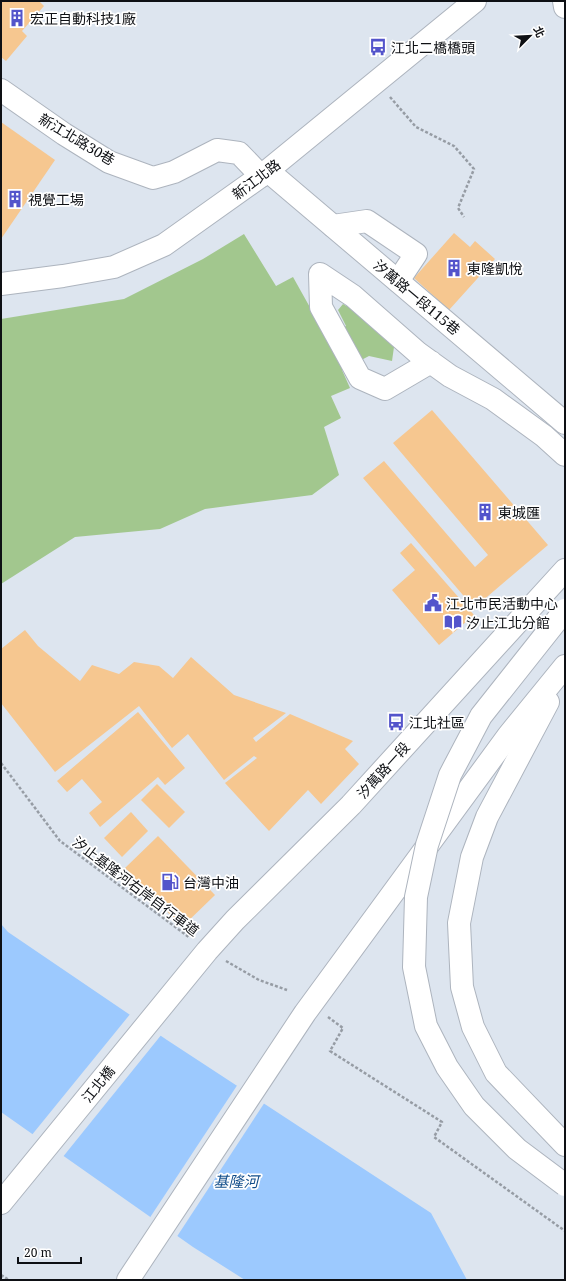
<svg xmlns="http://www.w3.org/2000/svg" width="566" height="1281" font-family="'Noto Serif','Noto Sans TC',serif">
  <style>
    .green { fill: #a2c78e }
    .water { fill: #9cc9fe }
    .pier { fill: #dde5ef }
    .building { fill: #f6c790 }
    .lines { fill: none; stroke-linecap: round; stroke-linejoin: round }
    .minor-casing { stroke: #adb4be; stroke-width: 24 }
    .highway-casing { stroke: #adb4be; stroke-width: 24 }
    .path { stroke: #969ca4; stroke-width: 2.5; stroke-dasharray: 3 2; stroke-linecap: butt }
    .minor { stroke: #fff; stroke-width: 22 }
    .highway { stroke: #fff; stroke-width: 22 }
    .highway-bridge-casing { stroke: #adb4be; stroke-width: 24; stroke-linecap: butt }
    .highway-bridge { stroke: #fff; stroke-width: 22 }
    .labels { text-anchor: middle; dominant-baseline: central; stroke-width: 3.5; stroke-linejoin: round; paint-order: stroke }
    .poi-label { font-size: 14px; fill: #0e1014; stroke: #fff; text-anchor: start }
    .street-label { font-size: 14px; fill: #0e1014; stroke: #fff }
    .water-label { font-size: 15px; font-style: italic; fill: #114d8b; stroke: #fff }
  </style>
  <rect width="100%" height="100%" fill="#dde5ef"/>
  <path class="green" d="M 244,234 L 276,286 L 293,277 L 326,336 L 346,326 L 338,310 L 343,304 L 369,319 L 394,347 L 392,361 L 369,356 L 342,370 L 350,388 L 331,396 L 341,418 L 324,427 L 339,475 L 312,495 L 205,509 L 160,529 L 75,537 L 1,584 L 1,319 L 124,299 L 203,259 Z"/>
  <path class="water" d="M 1,924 L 8,932 L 167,1040 L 431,1213 L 467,1280 L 245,1280 L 193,1247 L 1,1112 Z"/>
  <g class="pier">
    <path d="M 131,1013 L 162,1034 L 62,1158 L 31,1136 Z"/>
    <path d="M 238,1084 L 265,1102 L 176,1238 L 149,1219 Z"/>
  </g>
  <g class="building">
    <path d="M 1,1 L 39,1 L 44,6 L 22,31 L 27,36 L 6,61 L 1,57 Z"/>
    <path d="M 1,122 L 55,160 L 1,239 Z"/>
    <path d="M 454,233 L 470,247 L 475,241 L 495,259 L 449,310 L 414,278 Z"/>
    <path d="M 432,410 L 548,545 L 474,608 L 363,478 L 384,461 L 475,567 L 488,555 L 393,443 Z"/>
    <path d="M 411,543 L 474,615 L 439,645 L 392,590 L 415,570 L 400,553 Z"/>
    <path d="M 25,630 L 38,646 L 80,681 L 92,665 L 119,674 L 134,662 L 159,666 L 173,678 L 191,657 L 234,695 L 286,713 L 253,738 L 256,742 L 290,714 L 353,741 L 345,749 L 359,764 L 321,804 L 308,790 L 269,831 L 225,783 L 257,758 L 254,756 L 224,780 L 188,734 L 172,748 L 139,706 L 55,772 L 1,703 L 1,649 Z"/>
    <path d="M 138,712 L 185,768 L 165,785 L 158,777 L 100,827 L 89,813 L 102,802 L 82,779 L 67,792 L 57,781 Z"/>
    <path d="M 157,784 L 185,812 L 169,828 L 141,800 Z"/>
    <path d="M 131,812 L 148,831 L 122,857 L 104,838 Z"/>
    <path d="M 158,836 L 215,895 L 182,927 L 125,868 Z"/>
  </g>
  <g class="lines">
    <g class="minor-casing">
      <g id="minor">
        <path d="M 564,1 L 565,7"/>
        <path d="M 1,90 L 64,134 L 109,162 L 153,178 L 174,172 L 217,150 L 239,153 L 261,176"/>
        <path d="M 268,171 L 565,423"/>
        <path d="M 333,226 L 367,221 L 416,254 L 398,281"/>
        <path d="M 1,284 L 63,276 L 114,267 L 164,245 L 261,176 L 475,1"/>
        <path d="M 431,362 L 385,389 L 360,378 L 321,307 L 320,274 L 353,296 L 418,353 L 450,376 L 493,399 L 544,436 L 565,455"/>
        <path d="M 1,1203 L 207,951 L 235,920 L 351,805 L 565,570"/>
      </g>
    </g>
    <g class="highway-casing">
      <g id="highway">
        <path d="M 548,702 L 487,817 L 472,857 L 459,923 L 462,987 L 473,1027 L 496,1073 L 565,1145"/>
        <path d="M 128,1280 L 305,1013 L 508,736 L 565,666"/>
      </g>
    </g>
    <g class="path">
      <path d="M 390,97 L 416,127 L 454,146 L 474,169 L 458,208 L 464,217"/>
      <path d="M 1,763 L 60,841 L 190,938"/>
      <path d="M 226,961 L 259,980 L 287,990"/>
      <path d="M 328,1017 L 343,1028 L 330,1051 L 442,1122 L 434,1137 L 565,1231"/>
      <path d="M 1,1275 L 9,1280"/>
    </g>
    <use href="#minor" class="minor"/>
    <use href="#highway" class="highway"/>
    <g class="highway-bridge-casing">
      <path id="highway-bridge" d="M 565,610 L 481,716 L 450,775 L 427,845 L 416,897 L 414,967 L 426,1026 L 447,1067 L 474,1106 L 517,1149 L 565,1185"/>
    </g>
    <use href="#highway-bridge" class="highway-bridge"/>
  </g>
  <defs>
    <g id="building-bare" transform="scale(1.38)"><path d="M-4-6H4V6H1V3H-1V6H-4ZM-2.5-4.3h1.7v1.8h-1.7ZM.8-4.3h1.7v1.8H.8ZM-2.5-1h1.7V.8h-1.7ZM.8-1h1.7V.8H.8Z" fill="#5354cb" stroke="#fff" stroke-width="2.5" paint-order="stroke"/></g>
    <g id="bus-bare" transform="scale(1.38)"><path d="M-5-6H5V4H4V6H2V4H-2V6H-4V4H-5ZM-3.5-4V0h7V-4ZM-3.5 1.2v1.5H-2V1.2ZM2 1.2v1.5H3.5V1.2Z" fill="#5354cb" stroke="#fff" stroke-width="2.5" paint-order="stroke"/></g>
    <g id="civic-bare" transform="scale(1.38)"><path d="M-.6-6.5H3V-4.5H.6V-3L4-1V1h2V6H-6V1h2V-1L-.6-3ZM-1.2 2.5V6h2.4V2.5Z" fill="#5354cb" stroke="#fff" stroke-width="2.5" paint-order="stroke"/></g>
    <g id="library-bare" transform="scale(1.38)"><path d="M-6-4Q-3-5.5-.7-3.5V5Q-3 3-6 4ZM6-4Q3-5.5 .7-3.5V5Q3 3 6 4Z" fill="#5354cb" stroke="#fff" stroke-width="2.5" paint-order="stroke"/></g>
    <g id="fuel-bare" transform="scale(1.38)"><path d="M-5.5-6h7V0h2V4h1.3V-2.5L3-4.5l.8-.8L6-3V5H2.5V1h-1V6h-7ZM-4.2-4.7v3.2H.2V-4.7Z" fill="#5354cb" stroke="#fff" stroke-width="2.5" paint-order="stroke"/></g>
  </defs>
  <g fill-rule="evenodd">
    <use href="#building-bare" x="17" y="18"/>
    <use href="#bus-bare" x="378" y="47"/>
    <use href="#building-bare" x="15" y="199"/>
    <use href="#building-bare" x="454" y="268"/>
    <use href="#building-bare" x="485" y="512"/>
    <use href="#civic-bare" x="433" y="603"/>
    <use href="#library-bare" x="453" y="622"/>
    <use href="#bus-bare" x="396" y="722"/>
    <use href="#fuel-bare" x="170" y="882"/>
  </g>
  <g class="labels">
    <g class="poi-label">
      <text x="30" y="18">宏正自動科技1廠</text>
      <text x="391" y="47">江北二橋橋頭</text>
      <text x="28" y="199">視覺工場</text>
      <text x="467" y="268">東隆凱悅</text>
      <text x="498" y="512">東城匯</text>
      <text x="446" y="603">江北市民活動中心</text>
      <text x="466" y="622">汐止江北分館</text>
      <text x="409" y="722">江北社區</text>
      <text x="183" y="882">台灣中油</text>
    </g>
    <g class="street-label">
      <text transform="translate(77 139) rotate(31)">新江北路30巷</text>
      <text transform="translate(256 179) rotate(-37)">新江北路</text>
      <text transform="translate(417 297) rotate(40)">汐萬路一段115巷</text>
      <text transform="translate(383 770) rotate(-48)">汐萬路一段</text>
      <text transform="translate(136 886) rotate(37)">汐止基隆河右岸自行車道</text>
      <text transform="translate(98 1084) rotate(-51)">江北橋</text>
    </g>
    <g class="water-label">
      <text x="236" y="1181">基隆河</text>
    </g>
  </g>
  <rect width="566" height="1281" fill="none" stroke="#0e1014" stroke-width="4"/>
  <g transform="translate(530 36) rotate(66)" stroke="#ffffff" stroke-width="3" paint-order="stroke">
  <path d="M0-3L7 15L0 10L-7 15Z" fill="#0e1014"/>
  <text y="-6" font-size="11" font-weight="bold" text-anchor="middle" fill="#0e1014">北</text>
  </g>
  <path d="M18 1257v6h63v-6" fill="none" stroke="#0e1014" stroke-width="2"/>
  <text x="24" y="1257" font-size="12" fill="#0e1014" stroke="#ffffff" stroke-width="3" paint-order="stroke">20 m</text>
</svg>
